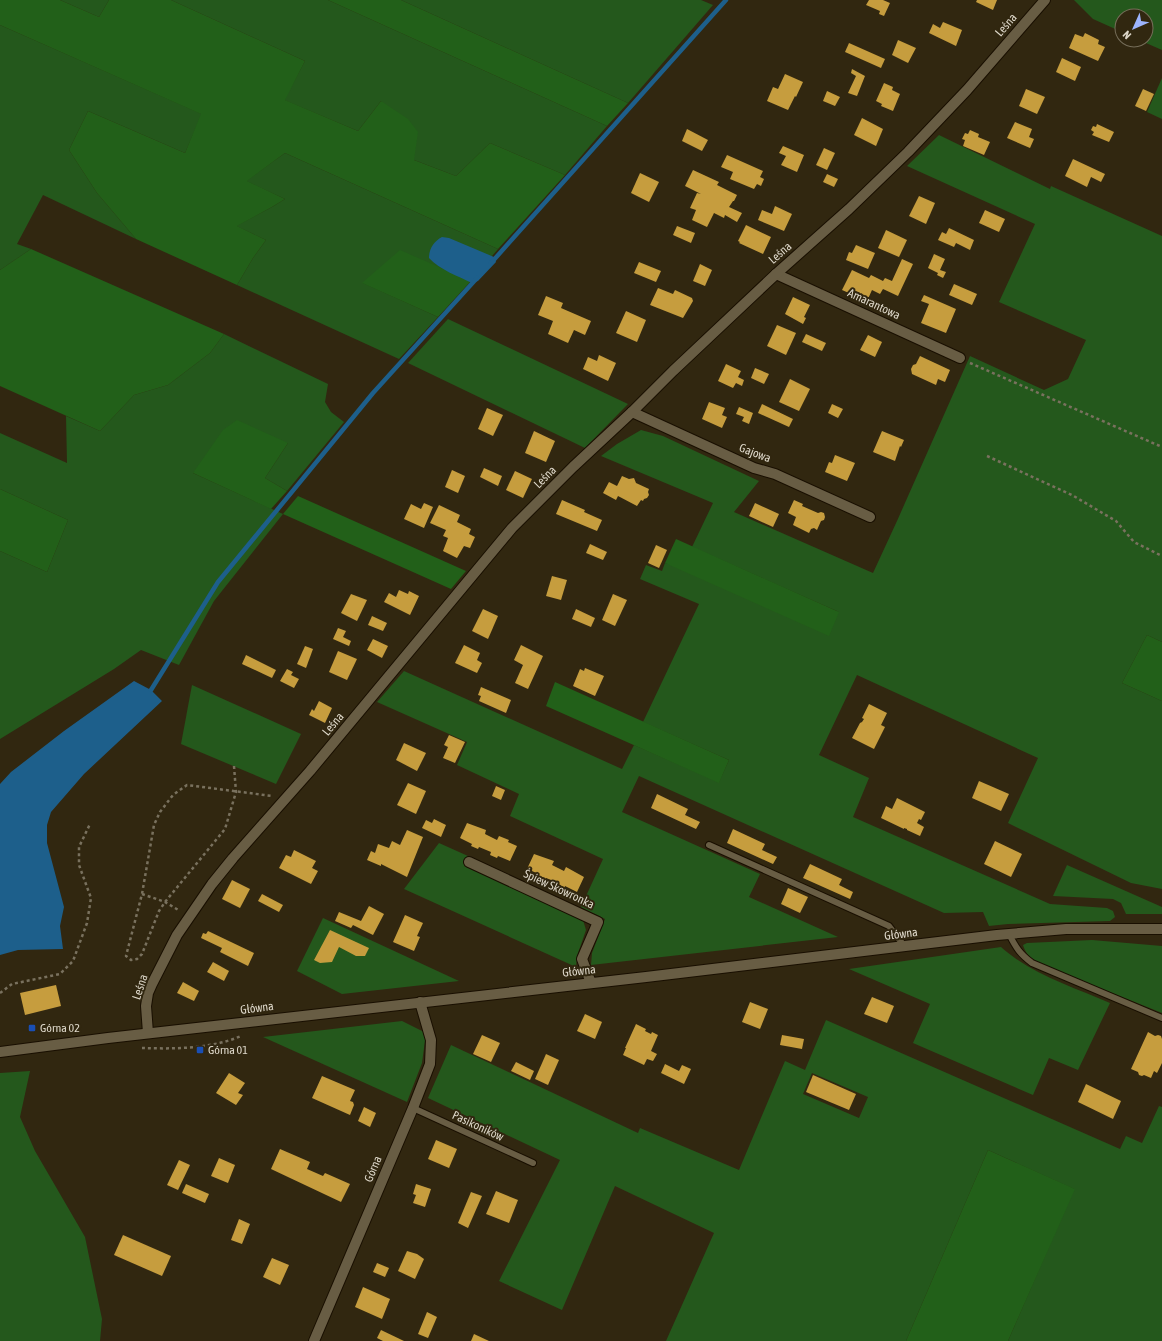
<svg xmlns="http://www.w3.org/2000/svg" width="1162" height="1341" font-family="'Asap Condensed',sans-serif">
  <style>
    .green { fill: #24581c; fill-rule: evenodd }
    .forest { fill: #226019 }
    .water { fill: #1d5f8b }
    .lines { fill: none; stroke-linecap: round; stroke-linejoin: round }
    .stream { stroke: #1d5f8b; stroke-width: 4.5 }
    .building { fill: #c69d3e }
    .service-casing { stroke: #190f00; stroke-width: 8 }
    .minor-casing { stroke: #190f00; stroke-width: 12 }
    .secondary-casing { stroke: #190f00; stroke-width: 12 }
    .path { stroke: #79715e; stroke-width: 2.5; stroke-dasharray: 3 3; stroke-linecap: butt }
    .service { stroke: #685d44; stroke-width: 6 }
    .minor { stroke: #685d44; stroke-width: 10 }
    .secondary { stroke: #685d44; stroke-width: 10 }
    .transit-dot { fill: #1a4fb4; stroke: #312710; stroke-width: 1.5 }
    .labels { text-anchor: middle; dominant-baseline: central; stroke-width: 4; stroke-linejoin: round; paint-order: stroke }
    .street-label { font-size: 12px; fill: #ded8ca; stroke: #312710 }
    .poi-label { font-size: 12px; fill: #ded8ca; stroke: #312710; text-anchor: start }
  </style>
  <rect width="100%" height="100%" fill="#312710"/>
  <g class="green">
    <path d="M 60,0 L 109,0 L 99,17 Z"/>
    <path d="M 171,0 L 328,0 L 607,126 L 565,175 L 490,143 L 456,176 L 414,160 L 381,101 L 358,131 L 284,100 L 305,61 Z"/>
    <path d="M 401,0 L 701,0 L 713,5 L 628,103 Z"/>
    <path d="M 1074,0 L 1162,0 L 1162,50 L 1139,40 L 1146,40 L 1146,16 L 1122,16 L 1122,32 L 1093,19 Z"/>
    <path d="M 0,25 L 202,114 L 185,153 L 88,111 L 69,150 L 97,193 L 136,239 L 43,195 L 17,244 L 31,249 L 0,270 Z"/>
    <path d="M 1162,78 L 1162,119 L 1147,112 Z"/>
    <path d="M 939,135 L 1050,189 L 1051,186 L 1162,236 L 1162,642 L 1147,635 L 1122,683 L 1162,701 L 1162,889 L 1131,883 L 1008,823 L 1038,758 L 857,675 L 819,755 L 869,778 L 853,817 L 1050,904 L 1107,908 L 1113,911 L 1115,917 L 1110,921 L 1008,924 L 989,926 L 983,912 L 944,913 L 639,776 L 622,812 L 760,874 L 749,897 L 838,937 L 591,965 L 592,953 L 605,919 L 581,907 L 603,859 L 510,816 L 519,794 L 457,765 L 467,742 L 377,702 L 404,671 L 622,769 L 634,745 L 719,782 L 729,760 L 643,722 L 699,604 L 640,579 L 646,565 L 662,571 L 665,563 L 839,612 L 692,547 L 713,503 L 601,456 L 617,444 L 641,430 L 663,436 L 759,481 L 734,512 L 873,573 L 897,521 L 970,356 L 1044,390 L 1068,379 L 1086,340 L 999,302 L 1035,224 L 907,166 Z"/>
    <path d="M 285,153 L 498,249 L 471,281 L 363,283 L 438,317 L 399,359 L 237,285 L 253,258 L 266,240 L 236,226 L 272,207 L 285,199 L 246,181 Z"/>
    <path d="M 448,319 L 628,404 L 585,448 L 408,363 Z"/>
    <path d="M 224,334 L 328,384 L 325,402 L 331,412 L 344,422 L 287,491 L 265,478 L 288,443 L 193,473 L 283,514 L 214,601 L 179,665 L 141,650 L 114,669 L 0,739 L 0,551 L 47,572 L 68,520 L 0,489 L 0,433 L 67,463 L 66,416 L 100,431 L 134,395 L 168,385 L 210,353 Z"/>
    <path d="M 192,685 L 301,734 L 276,784 L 181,744 Z"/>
    <path d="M 439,843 L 468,856 L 464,866 L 583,920 L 586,930 L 577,956 L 576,967 L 404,889 Z"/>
    <path d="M 1067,865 L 1162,907 L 1162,914 L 1126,914 L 1121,903 L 1113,899 L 1053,896 Z"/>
    <path d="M 323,918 L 459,981 L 342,994 L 297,971 Z"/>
    <path d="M 1092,940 L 1162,946 L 1162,1013 L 1050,968 C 1038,962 1027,959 1023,945 L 1027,943 Z"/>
    <path d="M 1001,947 C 1031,974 1073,987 1110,1003 L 1078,1070 L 1049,1058 L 1033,1095 L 913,1043 L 930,1004 L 849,969 Z"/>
    <path d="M 826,1020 L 1120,1149 L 1126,1136 L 1142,1143 L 1159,1106 L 1162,1107 L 1162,1341 L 1008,1341 L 1074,1189 L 988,1150 L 906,1341 L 666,1341 L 714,1233 L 615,1186 L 562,1310 L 499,1281 L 560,1160 L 428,1098 L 451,1045 L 638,1133 L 640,1128 L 739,1170 L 785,1061 L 805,1070 ZM 812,1073 L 868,1097 L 859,1118 L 803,1094 Z"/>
    <path d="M 402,1021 L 426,1033 L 422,1063 L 407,1102 L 263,1037 Z"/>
    <path d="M 30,1071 L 20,1117 L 35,1151 L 85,1237 L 102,1319 L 100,1341 L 0,1341 L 0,1073 Z"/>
  </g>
  <g class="forest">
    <path d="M 0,0 L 60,0 L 99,17 L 109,0 L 171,0 L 305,61 L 285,100 L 358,131 L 381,101 L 408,119 L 418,132 L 414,160 L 456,176 L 490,143 L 565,175 L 498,249 L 285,153 L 247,181 L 285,199 L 272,207 L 237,226 L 266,240 L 253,258 L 237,285 L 136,239 L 97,193 L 69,150 L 88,111 L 185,153 L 201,114 L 0,25 Z"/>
    <path d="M 328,0 L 401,0 L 628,103 L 607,126 Z"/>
    <path d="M 31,249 L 224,334 L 210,353 L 168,385 L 134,395 L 100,431 L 0,386 L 0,270 Z"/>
    <path d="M 400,250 L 471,281 L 438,317 L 362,283 Z"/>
    <path d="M 237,420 L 288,443 L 265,478 L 287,491 L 271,509 L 193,473 L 223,430 Z"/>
    <path d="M 0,489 L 68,520 L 47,572 L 0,551 Z"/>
    <path d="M 298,496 L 466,571 L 451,589 L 283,514 Z"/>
    <path d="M 676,539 L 839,612 L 829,636 L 665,563 Z"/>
    <path d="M 1147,635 L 1162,642 L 1162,701 L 1122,683 Z"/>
    <path d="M 555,682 L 729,760 L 719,783 L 546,706 Z"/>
    <path d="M 988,1150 L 1075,1189 L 1008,1341 L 906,1341 Z"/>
  </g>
  <g class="water">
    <path d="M 442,237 L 449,238 L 494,257 L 496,262 L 478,281 L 472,283 C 458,276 440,270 429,258 C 429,249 434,241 442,237 Z"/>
    <path d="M 134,681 L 151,690 L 162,701 L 84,774 L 51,812 L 47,825 L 47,843 L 64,907 L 60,926 L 63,949 L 18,950 L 0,955 L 0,784 L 11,772 L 64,731 Z"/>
  </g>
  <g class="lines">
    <g class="stream">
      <path d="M 491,263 L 726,0"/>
      <path d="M 151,690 L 218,582 L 373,393 L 477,278"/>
    </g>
  </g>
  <g class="building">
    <path d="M 869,0 L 883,0 L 890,3 L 884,16 L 879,14 L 880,11 L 866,5 Z"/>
    <path d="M 977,0 L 997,0 L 993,10 L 976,2 Z"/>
    <path d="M 943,22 L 962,30 L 956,46 L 929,33 L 933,24 L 940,28 Z"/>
    <path d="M 1085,33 L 1099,40 L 1098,44 L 1105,47 L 1098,61 L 1069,48 L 1075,34 L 1083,37 Z"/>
    <path d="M 898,40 L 916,48 L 908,63 L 892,55 Z"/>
    <path d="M 849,43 L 885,59 L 881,68 L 845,52 Z"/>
    <path d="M 1062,58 L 1081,67 L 1075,81 L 1056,72 Z"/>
    <path d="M 852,69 L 865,76 L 857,96 L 848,93 L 856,76 L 851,73 Z"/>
    <path d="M 785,74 L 803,82 L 796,97 L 795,96 L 788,110 L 767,101 L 773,87 L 778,89 Z"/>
    <path d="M 884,83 L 893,87 L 892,90 L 900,94 L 893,111 L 881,106 L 882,104 L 876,101 Z"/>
    <path d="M 1026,89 L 1045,97 L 1037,114 L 1019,106 Z"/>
    <path d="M 1143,89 L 1154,94 L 1146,111 L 1135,106 Z"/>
    <path d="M 827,91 L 840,97 L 835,106 L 823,101 Z"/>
    <path d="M 862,118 L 883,129 L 876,146 L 854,135 Z"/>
    <path d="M 1015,122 L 1032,129 L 1029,137 L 1034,139 L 1030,148 L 1007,138 Z"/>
    <path d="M 1097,124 L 1114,132 L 1109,142 L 1092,135 L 1094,132 L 1091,130 L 1093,126 L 1096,127 Z"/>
    <path d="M 687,129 L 708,140 L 702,151 L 682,141 Z"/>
    <path d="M 970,130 L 979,134 L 978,137 L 990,142 L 984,155 L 963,146 L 965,140 L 962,139 L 965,133 L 968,134 Z"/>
    <path d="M 783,146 L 804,155 L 797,172 L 781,165 L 786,156 L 779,153 Z"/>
    <path d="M 824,148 L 835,153 L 827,170 L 816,165 Z"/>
    <path d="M 727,155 L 763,171 L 760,177 L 764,179 L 761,186 L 757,184 L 754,189 L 730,179 L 733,172 L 721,167 Z"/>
    <path d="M 1073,159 L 1105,174 L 1101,182 L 1091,177 L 1087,187 L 1065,176 Z"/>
    <path d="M 693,170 L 719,182 L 717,185 L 737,195 L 734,201 L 733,201 L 729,207 L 742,213 L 737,222 L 725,215 L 724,218 L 714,213 L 707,227 L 692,220 L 696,210 L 690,208 L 697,193 L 701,194 L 685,186 Z"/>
    <path d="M 640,173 L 659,182 L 649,202 L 631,193 Z"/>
    <path d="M 827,174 L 838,179 L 834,187 L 823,182 Z"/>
    <path d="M 919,196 L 935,203 L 926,224 L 909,216 Z"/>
    <path d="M 775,206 L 792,214 L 784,231 L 758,220 L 762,210 L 772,214 Z"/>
    <path d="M 985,210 L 1005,219 L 999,232 L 979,223 Z"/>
    <path d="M 746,225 L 771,237 L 763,254 L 739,243 L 740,242 L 738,241 Z"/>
    <path d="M 677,226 L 695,233 L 691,243 L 673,235 Z"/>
    <path d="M 949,228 L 974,240 L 970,250 L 956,243 L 954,247 L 938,240 L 942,232 L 946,234 Z"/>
    <path d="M 886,230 L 907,240 L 899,257 L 878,248 Z"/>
    <path d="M 856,245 L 875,253 L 868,269 L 846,260 L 849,252 L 852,253 Z"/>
    <path d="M 934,254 L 945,259 L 940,270 L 946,272 L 943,278 L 937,275 L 938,273 L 928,268 Z"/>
    <path d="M 902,259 L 913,264 L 898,296 L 883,289 L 880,294 L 872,290 L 867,301 L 842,290 L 852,270 L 869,278 L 871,275 L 883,281 L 885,278 L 892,281 Z"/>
    <path d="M 639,262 L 661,271 L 656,282 L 634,273 Z"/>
    <path d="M 700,264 L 712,270 L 705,286 L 693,281 Z"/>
    <path d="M 954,284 L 977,294 L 972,305 L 949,295 Z"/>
    <path d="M 658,288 L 673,294 L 675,290 L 692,298 L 693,301 L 683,318 L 650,305 Z"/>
    <path d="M 924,295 L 956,309 L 946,333 L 921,323 L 929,304 L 921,301 Z"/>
    <path d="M 546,296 L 563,303 L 561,308 L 591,321 L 585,335 L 574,330 L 568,343 L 548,334 L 553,321 L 538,315 Z"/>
    <path d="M 793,297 L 810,305 L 804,317 L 806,318 L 803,324 L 785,314 Z"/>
    <path d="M 626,311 L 646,320 L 637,342 L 616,333 Z"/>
    <path d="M 777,325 L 796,333 L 786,355 L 767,346 Z"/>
    <path d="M 806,334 L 826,343 L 822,351 L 802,342 Z"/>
    <path d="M 868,335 L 882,342 L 875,357 L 860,350 Z"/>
    <path d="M 599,355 L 616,363 L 608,381 L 583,369 L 588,357 L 597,361 Z"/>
    <path d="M 920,356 L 950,370 L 945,382 L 938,379 L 936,385 L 912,374 L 911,369 L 913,365 L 916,364 Z"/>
    <path d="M 726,364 L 741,371 L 738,377 L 744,380 L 742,386 L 736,383 L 733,388 L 718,381 Z"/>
    <path d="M 755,368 L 769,374 L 764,384 L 751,378 Z"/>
    <path d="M 790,379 L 810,389 L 799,411 L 779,402 Z"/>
    <path d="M 709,402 L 725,408 L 722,415 L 727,417 L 722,428 L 702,419 Z"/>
    <path d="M 762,404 L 793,419 L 789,427 L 758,413 Z"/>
    <path d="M 832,404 L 843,409 L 838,418 L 828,413 Z"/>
    <path d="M 739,407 L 753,413 L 749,424 L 742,421 L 744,417 L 736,414 Z"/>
    <path d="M 487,408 L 503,415 L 493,436 L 478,429 Z"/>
    <path d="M 534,431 L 555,441 L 546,462 L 525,453 Z"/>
    <path d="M 882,431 L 904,440 L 901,447 L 900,446 L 895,461 L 873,452 Z"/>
    <path d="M 835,455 L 855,463 L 847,481 L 825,472 L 829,462 L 832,463 Z"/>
    <path d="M 484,468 L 502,476 L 498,486 L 480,477 Z"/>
    <path d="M 452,470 L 465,476 L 458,493 L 445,487 Z"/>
    <path d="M 515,471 L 532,479 L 523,498 L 506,490 Z"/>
    <path d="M 622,476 L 629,479 L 634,478 L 636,483 L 649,489 L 648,492 L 649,495 L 647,498 L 644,499 L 643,501 L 641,500 L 637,506 L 618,496 L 616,500 L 603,493 L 609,482 L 617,486 Z"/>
    <path d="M 562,500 L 585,510 L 584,512 L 602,520 L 597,531 L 556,514 Z"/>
    <path d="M 794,500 L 803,504 L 802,506 L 818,513 L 821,512 L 824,513 L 825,517 L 824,520 L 821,521 L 817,530 L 814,528 L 811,529 L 809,533 L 793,525 L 796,517 L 788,513 Z"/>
    <path d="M 424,503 L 433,507 L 424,528 L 404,519 L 411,504 L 421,509 Z"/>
    <path d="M 755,503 L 779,514 L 773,527 L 749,516 Z"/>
    <path d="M 439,505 L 460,515 L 457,522 L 471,529 L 469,534 L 475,537 L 470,548 L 464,546 L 457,558 L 443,551 L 448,538 L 443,536 L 446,530 L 430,523 Z"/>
    <path d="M 590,544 L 607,552 L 603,560 L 586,553 Z"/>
    <path d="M 656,545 L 667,550 L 659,568 L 648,563 Z"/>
    <path d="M 552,576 L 567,580 L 561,600 L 546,596 Z"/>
    <path d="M 399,590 L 408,594 L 409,591 L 419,596 L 410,615 L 384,602 L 389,593 L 396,597 Z"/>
    <path d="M 351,594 L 367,600 L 357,621 L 341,613 Z"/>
    <path d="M 613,594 L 627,600 L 615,626 L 602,620 Z"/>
    <path d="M 483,609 L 498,616 L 488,639 L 472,631 Z"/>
    <path d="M 576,609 L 595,618 L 591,627 L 572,619 Z"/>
    <path d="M 372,616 L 387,623 L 383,631 L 368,625 Z"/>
    <path d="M 338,628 L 346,631 L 343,637 L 351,641 L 349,646 L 333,639 Z"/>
    <path d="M 373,639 L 388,646 L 382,658 L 367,650 Z"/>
    <path d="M 464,645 L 480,653 L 477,660 L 482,663 L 477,673 L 455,663 Z"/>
    <path d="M 521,645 L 543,656 L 528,689 L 515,683 L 523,665 L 514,660 Z"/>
    <path d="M 305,646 L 313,649 L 306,668 L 297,664 Z"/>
    <path d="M 338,651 L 357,659 L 347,680 L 329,672 Z"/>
    <path d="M 246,655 L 276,670 L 272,678 L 242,664 Z"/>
    <path d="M 585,668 L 604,676 L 595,696 L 573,686 L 580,669 L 584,671 Z"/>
    <path d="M 287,669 L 293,672 L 291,675 L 299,679 L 294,688 L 280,681 Z"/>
    <path d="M 481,687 L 511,700 L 506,713 L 479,701 L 481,696 L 478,695 Z"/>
    <path d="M 319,701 L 332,708 L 325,723 L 309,715 L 312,709 L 314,711 Z"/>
    <path d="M 869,704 L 887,713 L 881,725 L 885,727 L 874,749 L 852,738 L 860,723 L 862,722 L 864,719 L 862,718 Z"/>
    <path d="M 449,735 L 465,742 L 455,763 L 443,758 L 448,747 L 444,745 Z"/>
    <path d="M 404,743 L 426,753 L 417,771 L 396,760 Z"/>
    <path d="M 979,781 L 1009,794 L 1001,811 L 972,798 Z"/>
    <path d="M 408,783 L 426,791 L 416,814 L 397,805 Z"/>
    <path d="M 496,786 L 505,790 L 501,800 L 492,796 Z"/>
    <path d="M 657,794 L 688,809 L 685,815 L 700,822 L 696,829 L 651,808 Z"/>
    <path d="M 897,798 L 925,812 L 921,820 L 919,819 L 917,823 L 924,827 L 920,836 L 907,830 L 907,829 L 904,828 L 904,829 L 881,818 L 886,806 L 892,809 Z"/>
    <path d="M 434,819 L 446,825 L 441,837 L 422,828 L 426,820 L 432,823 Z"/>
    <path d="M 467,823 L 486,830 L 485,834 L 497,840 L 499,836 L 509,840 L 508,842 L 517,846 L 510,861 L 498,856 L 497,858 L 490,855 L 491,852 L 479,847 L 478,849 L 471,846 L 472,844 L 460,838 Z"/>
    <path d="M 733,829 L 765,844 L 762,850 L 777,857 L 773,864 L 727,843 Z"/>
    <path d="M 407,830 L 423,837 L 407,877 L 381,864 L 381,866 L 367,860 L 371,851 L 375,853 L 378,844 L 389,848 L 392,841 L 400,845 Z"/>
    <path d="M 995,841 L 1022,854 L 1011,877 L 984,864 Z"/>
    <path d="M 294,850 L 316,861 L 312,868 L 318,871 L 311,884 L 279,868 L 286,855 L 291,857 Z"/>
    <path d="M 534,854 L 554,861 L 552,865 L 564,871 L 566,867 L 584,877 L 577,892 L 565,886 L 564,889 L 558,886 L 559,883 L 546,878 L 545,880 L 538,877 L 539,874 L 527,869 Z"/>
    <path d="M 810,864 L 842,879 L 839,885 L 853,892 L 850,899 L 803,878 Z"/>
    <path d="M 232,880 L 250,889 L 240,908 L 222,899 Z"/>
    <path d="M 788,888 L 808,897 L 800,913 L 781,904 Z"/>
    <path d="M 262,894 L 283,905 L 279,912 L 258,901 Z"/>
    <path d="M 369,906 L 384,914 L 373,935 L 353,925 L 351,928 L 335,921 L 339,912 L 361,921 Z"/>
    <path d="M 405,915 L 423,923 L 417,936 L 420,937 L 414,951 L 393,942 Z"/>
    <path d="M 330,930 L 369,948 L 365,956 L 356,956 L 339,947 L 332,962 L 320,963 L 314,960 Z"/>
    <path d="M 208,931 L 254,953 L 248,966 L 220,952 L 222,948 L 201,938 L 203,933 L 206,934 Z"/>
    <path d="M 213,962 L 229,971 L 224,981 L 207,972 Z"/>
    <path d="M 183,982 L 199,991 L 194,1001 L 177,993 Z"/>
    <path d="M 56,985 L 61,1006 L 25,1015 L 20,993 Z"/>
    <path d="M 872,997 L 894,1006 L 887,1023 L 864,1014 Z"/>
    <path d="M 750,1002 L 768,1009 L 760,1029 L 742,1022 Z"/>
    <path d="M 585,1014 L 602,1022 L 595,1039 L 577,1031 Z"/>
    <path d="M 636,1024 L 646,1029 L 645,1031 L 651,1034 L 652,1032 L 658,1035 L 651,1051 L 657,1054 L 653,1061 L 647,1059 L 644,1065 L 623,1055 L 626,1048 L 625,1048 Z"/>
    <path d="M 1148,1032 L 1155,1036 L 1158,1035 L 1161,1036 L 1162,1039 L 1162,1063 L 1157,1073 L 1154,1071 L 1151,1078 L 1144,1075 L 1142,1076 L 1139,1075 L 1138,1072 L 1131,1069 Z"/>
    <path d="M 482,1035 L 500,1043 L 491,1062 L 473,1054 Z"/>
    <path d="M 782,1035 L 804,1039 L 802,1049 L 780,1045 Z"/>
    <path d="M 546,1054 L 559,1060 L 548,1085 L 535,1079 Z"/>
    <path d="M 516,1062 L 534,1071 L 530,1080 L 511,1071 Z"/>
    <path d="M 665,1064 L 679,1071 L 682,1065 L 691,1069 L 684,1084 L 661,1073 Z"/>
    <path d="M 229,1073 L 245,1083 L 238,1093 L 243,1095 L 236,1105 L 216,1093 Z"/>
    <path d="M 813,1075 L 856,1094 L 849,1110 L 806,1092 Z"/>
    <path d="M 322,1076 L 355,1090 L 350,1101 L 353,1102 L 354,1105 L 350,1115 L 312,1098 Z"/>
    <path d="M 1086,1084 L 1121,1101 L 1113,1119 L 1078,1102 Z"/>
    <path d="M 364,1107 L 376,1113 L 370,1127 L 358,1121 Z"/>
    <path d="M 436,1140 L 457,1149 L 449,1168 L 428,1159 Z"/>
    <path d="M 280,1149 L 310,1162 L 307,1169 L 323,1176 L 325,1173 L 350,1184 L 341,1202 L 271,1169 Z"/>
    <path d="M 219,1158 L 235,1165 L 228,1183 L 211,1176 Z"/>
    <path d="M 179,1160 L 190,1165 L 178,1190 L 167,1185 Z"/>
    <path d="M 186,1184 L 209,1194 L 205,1203 L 182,1193 Z"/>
    <path d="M 416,1184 L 431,1189 L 425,1207 L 413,1203 L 416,1195 L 413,1194 Z"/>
    <path d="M 496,1191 L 518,1200 L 509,1223 L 486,1214 Z"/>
    <path d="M 471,1192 L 482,1196 L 468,1228 L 458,1223 Z"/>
    <path d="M 239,1219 L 250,1224 L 242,1244 L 231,1240 Z"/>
    <path d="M 123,1235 L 171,1256 L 162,1276 L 114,1255 Z"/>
    <path d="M 407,1251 L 417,1254 L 424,1259 L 415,1279 L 398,1271 Z"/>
    <path d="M 272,1258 L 289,1265 L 280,1285 L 263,1277 Z"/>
    <path d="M 377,1263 L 389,1268 L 385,1277 L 373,1272 Z"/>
    <path d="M 363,1287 L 390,1299 L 382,1319 L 355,1307 Z"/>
    <path d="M 427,1312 L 437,1317 L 428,1338 L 418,1334 Z"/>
    <path d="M 381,1330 L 404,1341 L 383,1341 L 377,1338 Z"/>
    <path d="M 474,1334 L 489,1341 L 471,1341 Z"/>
  </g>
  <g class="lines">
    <g class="service-casing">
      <g id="service">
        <path d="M 709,845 L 889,926 L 905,947"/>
        <path d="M 1009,934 C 1016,948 1020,954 1032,963 L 1162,1018"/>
        <path d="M 413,1108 L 533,1163"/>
      </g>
    </g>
    <g class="minor-casing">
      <g id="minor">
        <path d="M 776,274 L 960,358"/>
        <path d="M 632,412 L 754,468 L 775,474 L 870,517"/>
        <path d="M 469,862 L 598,922 L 582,959 L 591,983"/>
        <path d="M 148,1033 L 146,1006 L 148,993 L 152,984 L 177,935 L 212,884 L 233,858 L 310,771 L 512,528 L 573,467 L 632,412 L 673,371 L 776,274 L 849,209 L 908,152 L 967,90 L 1045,0"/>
        <path d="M 314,1341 L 413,1108 L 430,1064 L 431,1040 L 420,1002"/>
      </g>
    </g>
    <g class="secondary-casing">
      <path id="secondary" d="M 0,1052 L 108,1038 L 646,977 L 997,935 L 1066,929 L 1162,929"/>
    </g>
    <g class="path">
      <path d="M 970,363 L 1162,447"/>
      <path d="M 987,456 L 1072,495 L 1116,521 L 1134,542 L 1162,556"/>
      <path d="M 234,766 L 236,792 L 225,829 L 165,902 L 159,911 L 142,954 L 137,959 L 131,960 L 126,956 L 142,894 L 154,825 L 160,812 L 173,795 L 187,785 L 272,796"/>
      <path d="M 142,894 L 165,902 L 180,911"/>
      <path d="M 0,993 L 12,984 L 60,974 L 73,961 L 87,923 L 91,898 L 79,865 L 79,847 L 90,824"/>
      <path d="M 142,1048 C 174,1049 211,1049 241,1036"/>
    </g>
    <use href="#service" class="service"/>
    <use href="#minor" class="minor"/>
    <use href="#secondary" class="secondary"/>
  </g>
  <g class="transit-dot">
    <rect x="28" y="1024" width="8" height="8" rx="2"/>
    <rect x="196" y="1046" width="8" height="8" rx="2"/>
  </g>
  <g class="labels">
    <g class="street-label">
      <text transform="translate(1006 25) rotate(-49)">Leśna</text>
      <text transform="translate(780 253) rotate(-41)">Leśna</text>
      <text transform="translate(874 304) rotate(25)">Amarantowa</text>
      <text transform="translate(755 453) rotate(21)">Gajowa</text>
      <text transform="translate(545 477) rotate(-45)">Leśna</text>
      <text transform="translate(333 724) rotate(-50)">Leśna</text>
      <text transform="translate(559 889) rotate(25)">Śpiew Skowronka</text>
      <text transform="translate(901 934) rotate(-7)">Główna</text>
      <text transform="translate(579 971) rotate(-6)">Główna</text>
      <text transform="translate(140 987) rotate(-72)">Leśna</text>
      <text transform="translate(257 1008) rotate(-7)">Główna</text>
      <text transform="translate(478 1126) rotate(25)">Pasikoników</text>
      <text transform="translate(373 1169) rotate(-67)">Górna</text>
    </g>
    <g class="poi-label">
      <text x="40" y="1028">Górna 02</text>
      <text x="208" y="1050">Górna 01</text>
    </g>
  </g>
  <g transform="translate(1134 28) rotate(225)"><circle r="19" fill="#312710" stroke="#766e5a"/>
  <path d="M0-3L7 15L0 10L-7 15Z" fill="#9cb4fd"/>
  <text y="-6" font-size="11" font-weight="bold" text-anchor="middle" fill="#ded8ca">N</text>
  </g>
</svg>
